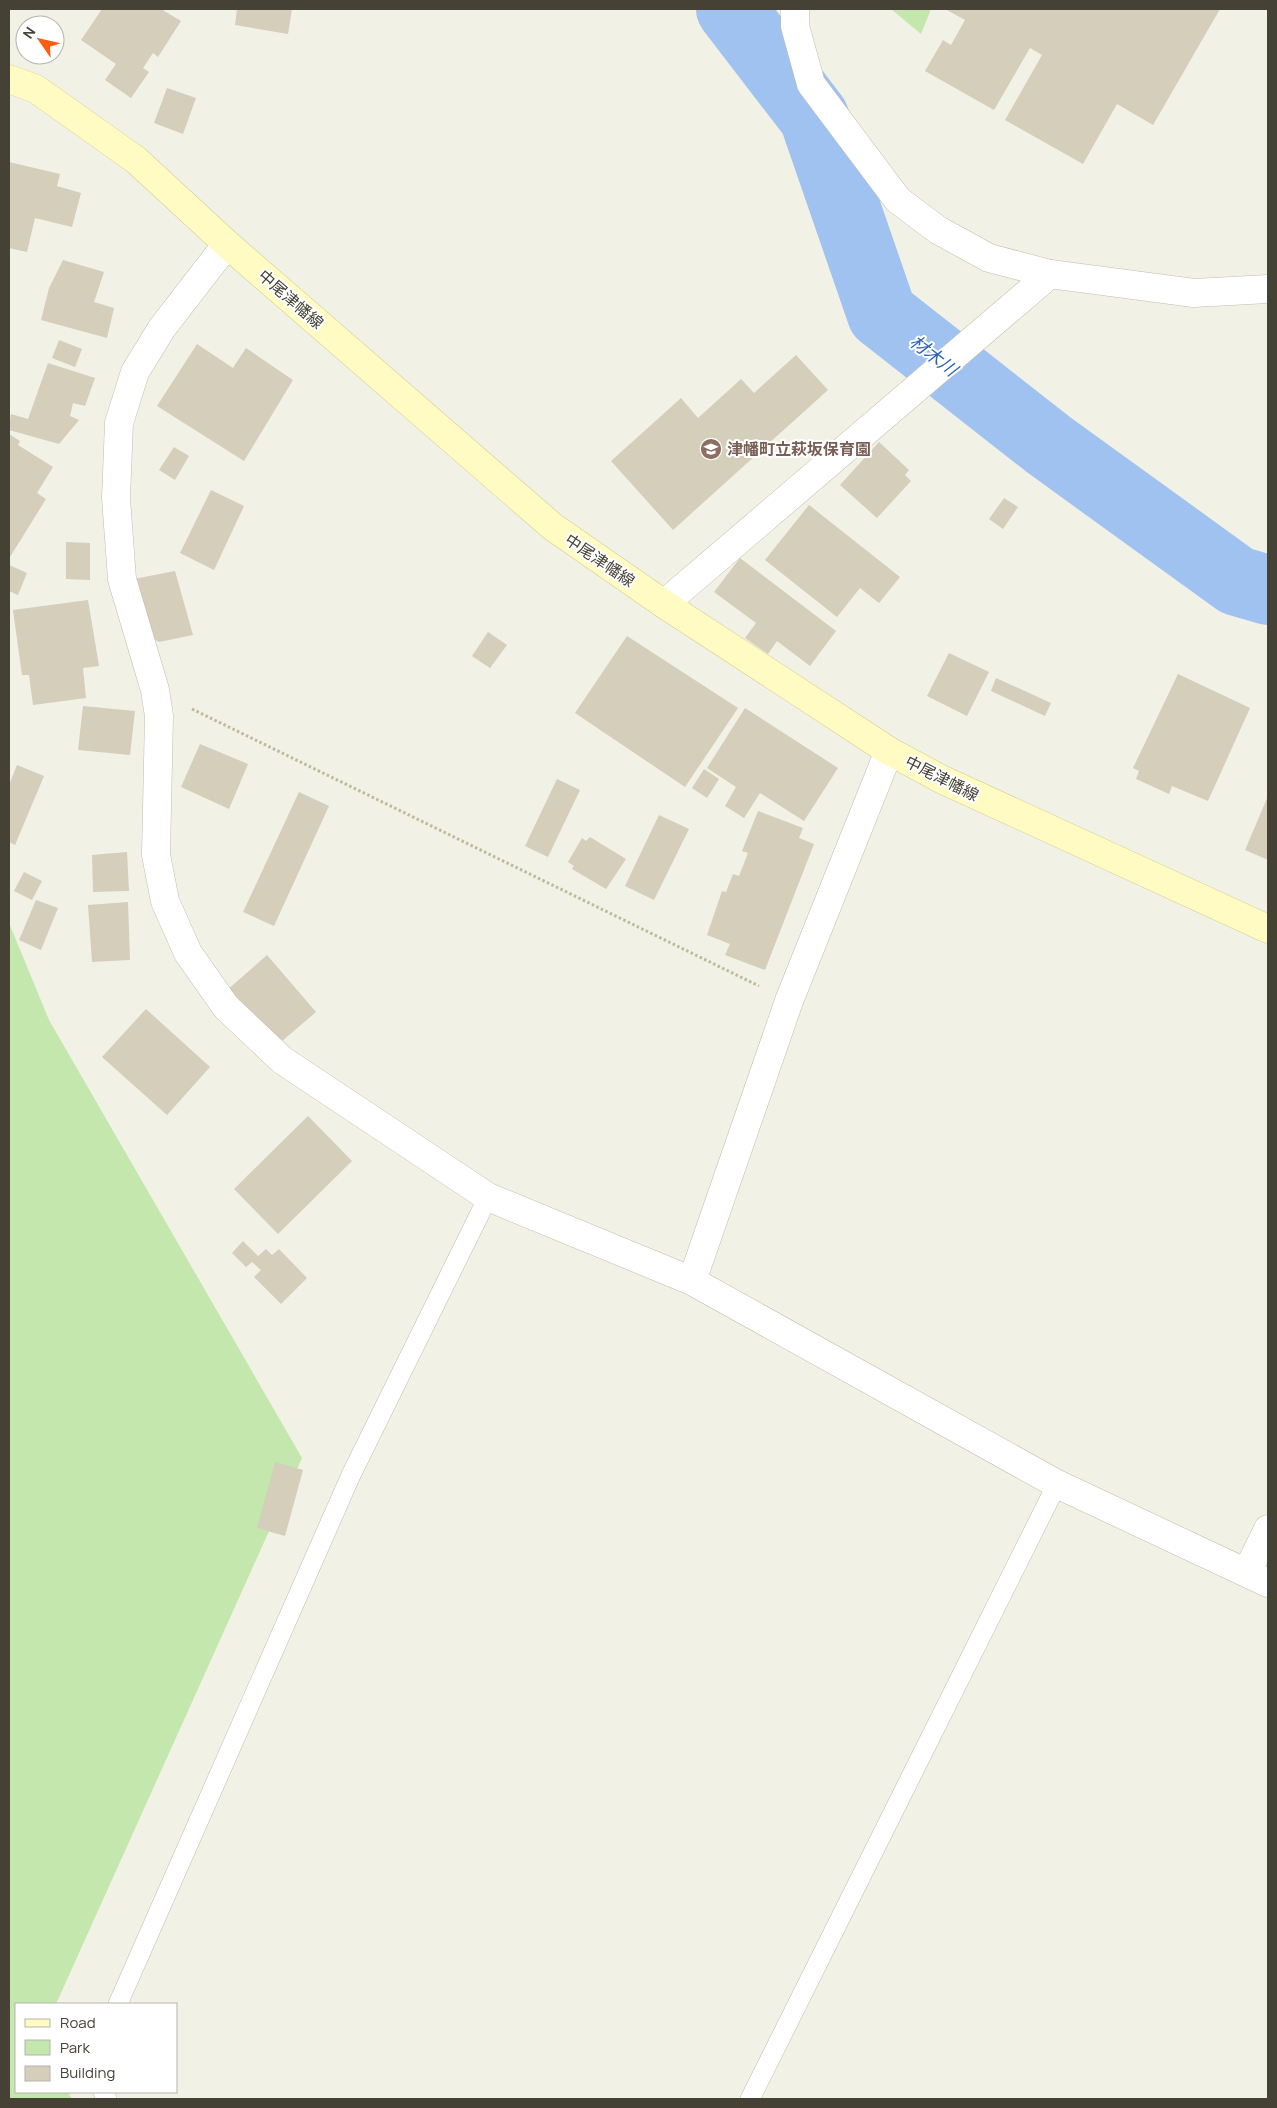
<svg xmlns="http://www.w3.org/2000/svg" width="1277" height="2108" font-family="Manrope,'Noto Sans JP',sans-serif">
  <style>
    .green { fill: #c3e7ad }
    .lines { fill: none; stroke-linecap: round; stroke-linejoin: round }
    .river { stroke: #a0c2f0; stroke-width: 70 }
    .building { fill: #d4ceba }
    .lane-casing { stroke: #c1bdaa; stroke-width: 20 }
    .street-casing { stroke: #c1bdaa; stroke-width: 29 }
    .secondary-casing { stroke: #d3cd94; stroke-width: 29 }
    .path { stroke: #c0b998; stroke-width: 3; stroke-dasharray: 2.5 2.5; stroke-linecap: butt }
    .lane { stroke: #fff; stroke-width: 19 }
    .street { stroke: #fff; stroke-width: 28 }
    .secondary { stroke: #fffbc2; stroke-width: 28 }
    .labels { text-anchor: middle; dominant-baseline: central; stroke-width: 4; stroke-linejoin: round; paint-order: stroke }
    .street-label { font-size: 16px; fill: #454134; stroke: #fff }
    .education-label { font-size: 16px; font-weight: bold; fill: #785e54; stroke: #fff; text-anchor: start }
    .water-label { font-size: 18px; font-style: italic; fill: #2d63b1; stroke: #fff }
  </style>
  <rect width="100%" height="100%" fill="#f2f1e5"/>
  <g class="green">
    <path d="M 891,9 L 931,9 L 921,34 Z"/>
    <path d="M 9,923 L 49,1020 L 302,1458 L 56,2004 L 16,2004 L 16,2092 L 68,2092 L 72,2099 L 9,2099 Z"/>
  </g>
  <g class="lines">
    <path class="river" d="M 731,9 L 814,117 L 882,314 L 1049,445 L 1237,581 L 1268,590"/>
  </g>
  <g class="building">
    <path d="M 102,9 L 161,9 L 181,21 L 158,57 L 153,53 L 143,68 L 149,72 L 131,98 L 105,80 L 116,64 L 81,40 Z"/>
    <path d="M 237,9 L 292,9 L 288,34 L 235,25 Z"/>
    <path d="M 945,9 L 1220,9 L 1153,125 L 1117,104 L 1083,164 L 1005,120 L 1042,55 L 1030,48 L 994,110 L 925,71 L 943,40 L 951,45 L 965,20 Z"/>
    <path d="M 167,88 L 196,98 L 183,134 L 154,123 Z"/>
    <path d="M 9,162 L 60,174 L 57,186 L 81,193 L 72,227 L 35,218 L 27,252 L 9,248 Z"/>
    <path d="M 63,260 L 104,272 L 94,302 L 114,308 L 107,338 L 41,320 L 49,288 Z"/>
    <path d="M 59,340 L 82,349 L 75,367 L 52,358 Z"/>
    <path d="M 197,344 L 233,368 L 246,348 L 293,380 L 244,461 L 157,406 Z"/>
    <path d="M 796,355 L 828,390 L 673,530 L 611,461 L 681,398 L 698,418 L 741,379 L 754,393 Z"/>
    <path d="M 48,363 L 95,378 L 85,406 L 73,403 L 70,416 L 79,420 L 59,444 L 9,430 L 11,414 L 28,419 Z"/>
    <path d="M 9,434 L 20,441 L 18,445 L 53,467 L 37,493 L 46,499 L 10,557 Z"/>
    <path d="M 879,442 L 909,470 L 905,475 L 911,481 L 877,518 L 840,485 Z"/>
    <path d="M 174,447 L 189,456 L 175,480 L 159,470 Z"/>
    <path d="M 211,490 L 244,506 L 214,570 L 180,553 Z"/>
    <path d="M 1004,498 L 1018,507 L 1003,529 L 989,519 Z"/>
    <path d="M 809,505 L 900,577 L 879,603 L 860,588 L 837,617 L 765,560 Z"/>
    <path d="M 66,542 L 90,543 L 90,580 L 66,579 Z"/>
    <path d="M 740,558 L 836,631 L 810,666 L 777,641 L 768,654 L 745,638 L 756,623 L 714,592 Z"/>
    <path d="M 9,565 L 27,573 L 18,595 L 9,591 Z"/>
    <path d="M 175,571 L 193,635 L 159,642 L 146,634 L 134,579 Z"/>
    <path d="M 88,600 L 99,666 L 83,668 L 86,698 L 33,705 L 29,675 L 22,675 L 13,610 Z"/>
    <path d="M 488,632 L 507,645 L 490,668 L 472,656 Z"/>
    <path d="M 627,636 L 738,708 L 685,787 L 575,713 Z"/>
    <path d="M 949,653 L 989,672 L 967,716 L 927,696 Z"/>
    <path d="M 1178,674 L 1250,708 L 1208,801 L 1172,786 L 1169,794 L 1136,779 L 1139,771 L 1133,768 Z"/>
    <path d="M 996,678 L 1051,703 L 1045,716 L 991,691 Z"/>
    <path d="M 83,706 L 135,711 L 130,755 L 78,750 Z"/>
    <path d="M 745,708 L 838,768 L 804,821 L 760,793 L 744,818 L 725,806 L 736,787 L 707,768 Z"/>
    <path d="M 200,744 L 248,764 L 229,809 L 181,787 Z"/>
    <path d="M 17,765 L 44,776 L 15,845 L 9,842 L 9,785 Z"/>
    <path d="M 704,769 L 719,779 L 707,798 L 692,788 Z"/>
    <path d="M 557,779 L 580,790 L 548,857 L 525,846 Z"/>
    <path d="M 299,792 L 329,806 L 274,926 L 243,912 Z"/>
    <path d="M 1268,796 L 1268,860 L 1245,850 Z"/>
    <path d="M 758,811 L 803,828 L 799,838 L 814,844 L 765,970 L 725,955 L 730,944 L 707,935 L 722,891 L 726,892 L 733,874 L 739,876 L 748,853 L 742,851 Z"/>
    <path d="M 659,815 L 689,829 L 654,900 L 625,886 Z"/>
    <path d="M 590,837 L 626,859 L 606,889 L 572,869 L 574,866 L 568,862 L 582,838 L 586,841 Z"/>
    <path d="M 127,852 L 129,891 L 93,892 L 92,855 Z"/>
    <path d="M 24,872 L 42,881 L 32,900 L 14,891 Z"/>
    <path d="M 36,900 L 58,908 L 41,950 L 19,940 Z"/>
    <path d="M 128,902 L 130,960 L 92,962 L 88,905 Z"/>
    <path d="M 267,955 L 316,1012 L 281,1042 L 268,1028 L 262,1033 L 226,991 Z"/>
    <path d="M 146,1009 L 210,1067 L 167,1115 L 102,1057 Z"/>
    <path d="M 308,1116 L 352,1161 L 278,1234 L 234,1189 Z"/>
    <path d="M 243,1241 L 258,1256 L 266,1249 L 272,1255 L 279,1249 L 307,1278 L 281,1304 L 254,1277 L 261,1270 L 252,1262 L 246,1267 L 232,1253 Z"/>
    <path d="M 275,1462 L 303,1470 L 285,1536 L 257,1528 Z"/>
  </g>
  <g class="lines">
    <g class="lane-casing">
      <g id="lane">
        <path d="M 118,2004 L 351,1475 L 488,1197"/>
        <path d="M 103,2092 L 107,2099"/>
        <path d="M 750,2099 L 1057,1484"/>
      </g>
    </g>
    <g class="street-casing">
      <g id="street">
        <path d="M 795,9 L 795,26 L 811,84 L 898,200 L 938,230 L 989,258 L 1050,274 L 1194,293 L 1268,289"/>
        <path d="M 227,244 L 162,328 L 135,372 L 119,423 L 116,498 L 122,579 L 155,690 L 159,716 L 156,855 L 165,901 L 188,953 L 226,1007 L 282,1060 L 488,1197 L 692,1281 L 1057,1484 L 1268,1583"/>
        <path d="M 664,604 L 1050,274"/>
        <path d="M 692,1281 L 789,1001 L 889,751"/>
        <path d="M 1247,1572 L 1268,1529"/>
      </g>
    </g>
    <g class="secondary-casing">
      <path id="secondary" d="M 9,79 L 36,89 L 136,160 L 227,244 L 553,527 L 664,604 L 889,751 L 941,779 L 1268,929"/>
    </g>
    <path class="path" d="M 192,709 L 759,986"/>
    <use href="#lane" class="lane"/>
    <use href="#street" class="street"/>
    <use href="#secondary" class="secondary"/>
  </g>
  <defs>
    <g id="school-disc" transform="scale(1.125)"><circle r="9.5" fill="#8d6e63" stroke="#fff"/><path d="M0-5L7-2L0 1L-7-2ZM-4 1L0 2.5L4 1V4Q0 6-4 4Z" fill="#fff"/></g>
  </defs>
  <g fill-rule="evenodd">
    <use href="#school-disc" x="711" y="449"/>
  </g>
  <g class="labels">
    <g class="street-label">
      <text transform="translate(291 299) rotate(41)">中尾津幡線</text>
      <text transform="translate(600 560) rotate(34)">中尾津幡線</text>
      <text transform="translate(942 778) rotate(27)">中尾津幡線</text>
    </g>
    <g class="education-label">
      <text x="727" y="449">津幡町立萩坂保育園</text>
    </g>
    <g class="water-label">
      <text transform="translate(934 355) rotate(38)">材木川</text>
    </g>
  </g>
  <rect width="1277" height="2108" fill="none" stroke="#454134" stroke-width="20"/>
  <rect x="15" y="2003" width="162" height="90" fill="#ffffff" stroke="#b5b3ae"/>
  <rect x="25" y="2019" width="25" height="8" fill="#fffbc2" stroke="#b5b3ae"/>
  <text x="60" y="2028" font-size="15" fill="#454134">Road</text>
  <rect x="25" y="2040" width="25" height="15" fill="#c3e7ad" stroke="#b5b3ae"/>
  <text x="60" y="2053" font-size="15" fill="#454134">Park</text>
  <rect x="25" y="2066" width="25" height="15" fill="#d4ceba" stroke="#b5b3ae"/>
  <text x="60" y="2078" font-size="15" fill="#454134">Building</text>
  <g transform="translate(40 40) rotate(304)"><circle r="24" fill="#ffffff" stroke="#b5b3ae"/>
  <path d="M0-4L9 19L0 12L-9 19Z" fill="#fb5e13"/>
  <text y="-8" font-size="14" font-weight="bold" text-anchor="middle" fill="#454134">N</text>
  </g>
</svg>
